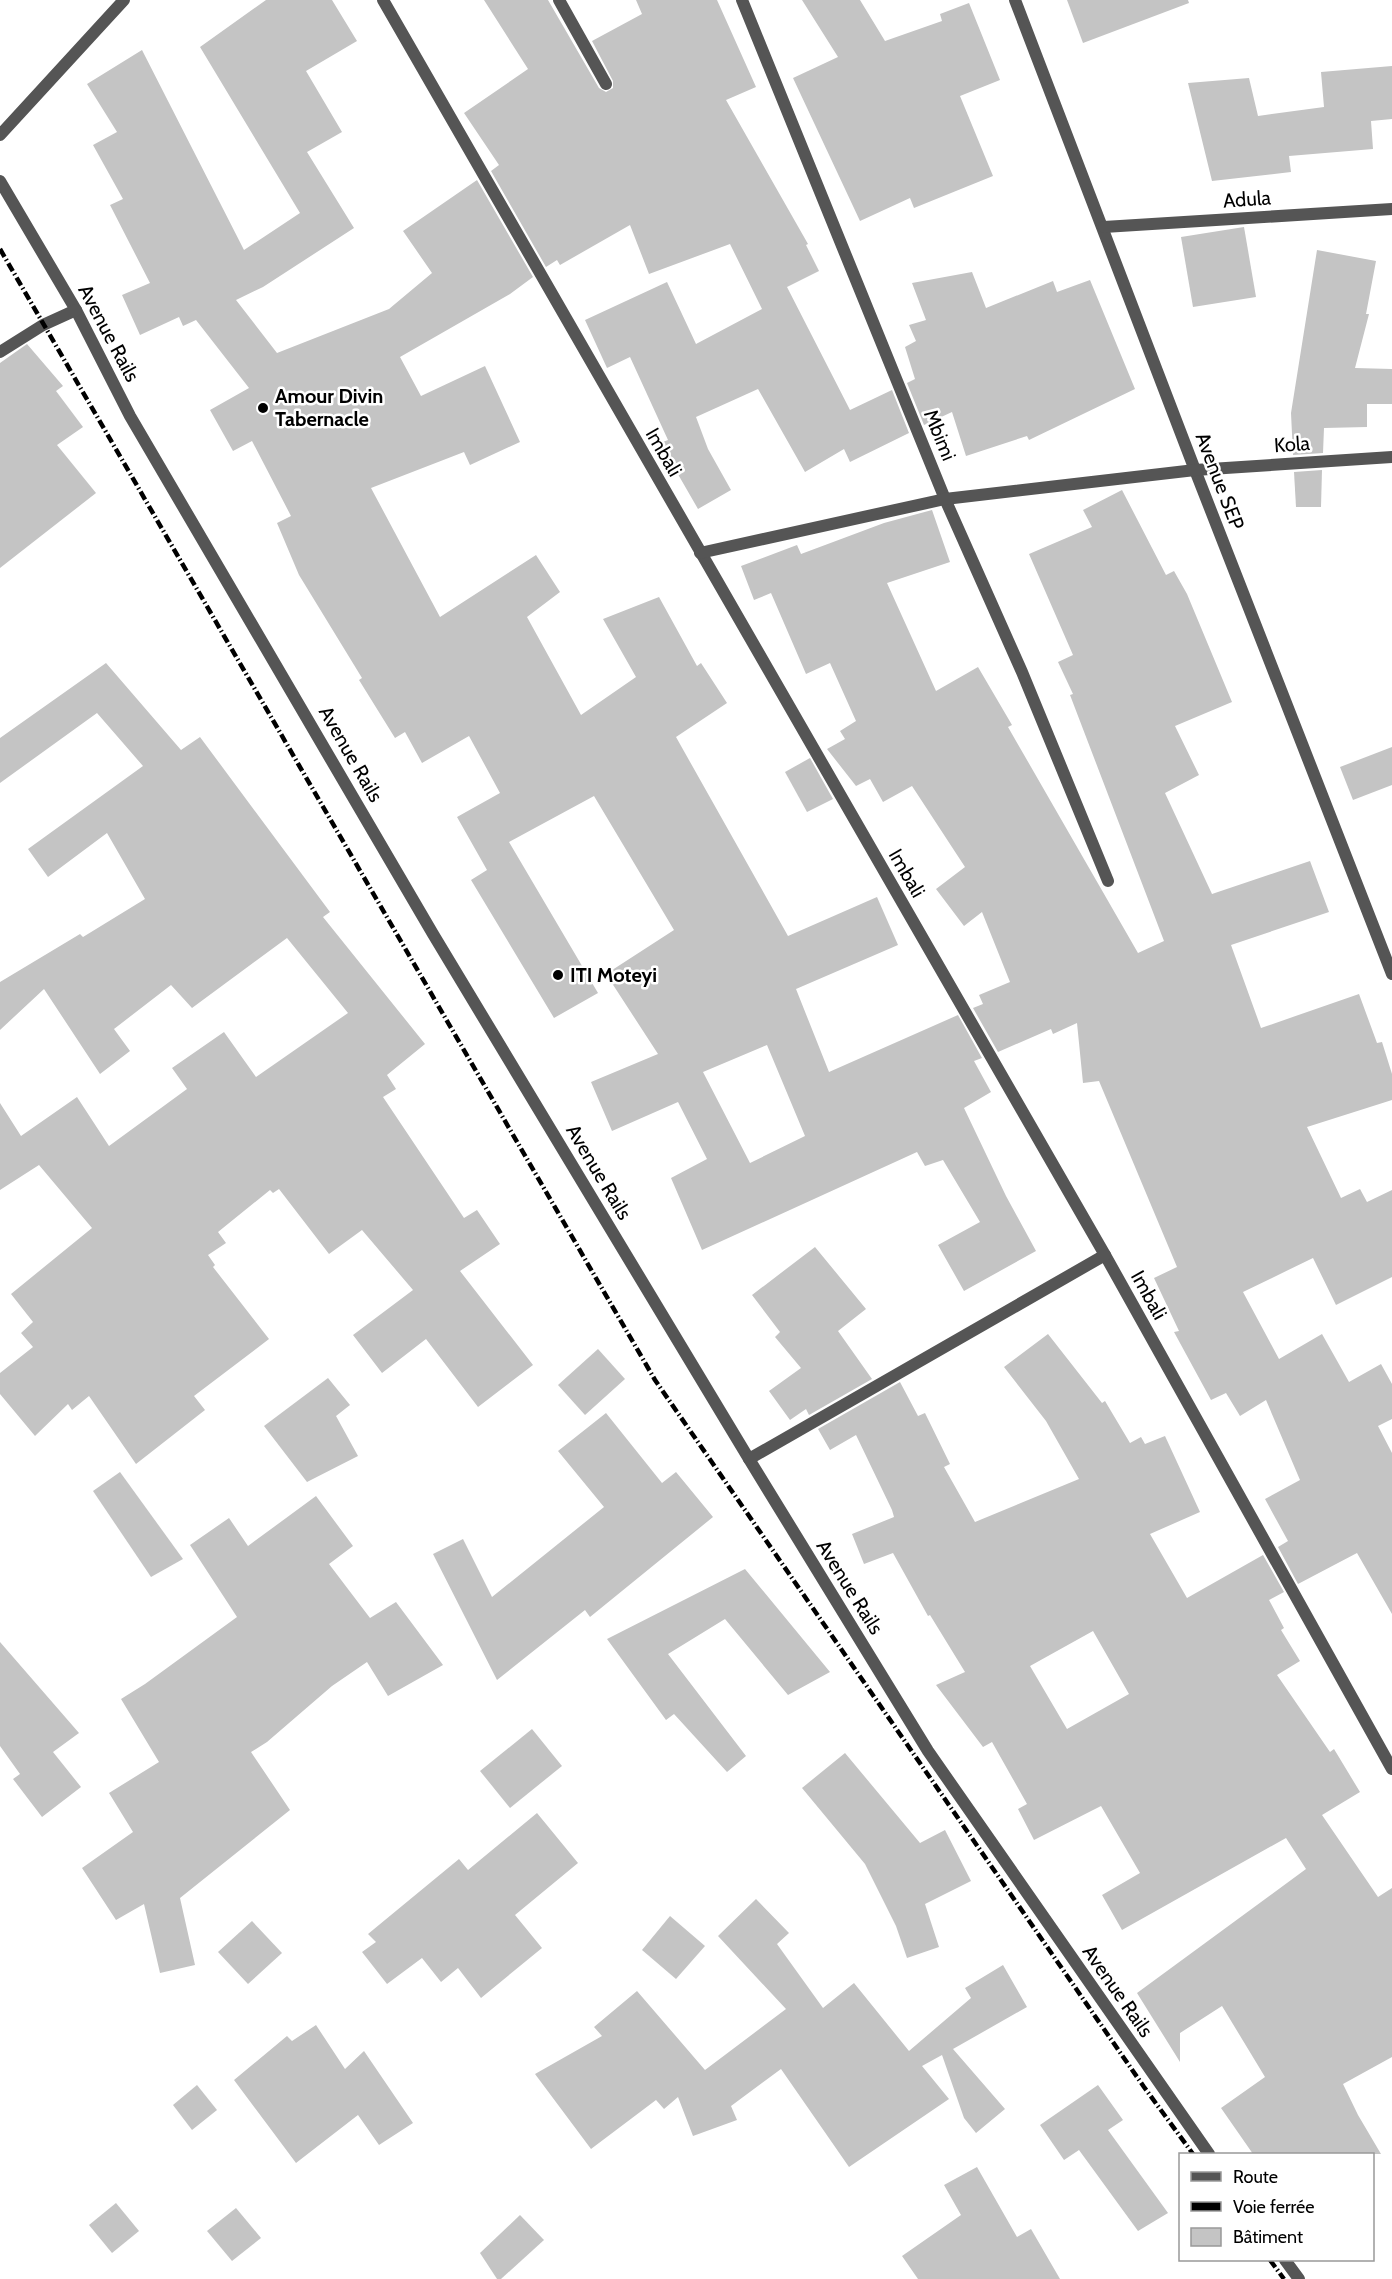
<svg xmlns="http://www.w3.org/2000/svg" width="1392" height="2279" font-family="Cabin,sans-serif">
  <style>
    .building { fill: #c4c4c4; fill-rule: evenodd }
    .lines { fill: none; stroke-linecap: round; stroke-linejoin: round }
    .minor { stroke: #555; stroke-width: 12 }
    .rail { stroke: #000; stroke-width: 4.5; stroke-dasharray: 9 3 1.5 3; stroke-linecap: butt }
    .poi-dot { fill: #000; stroke: #fff; stroke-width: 2 }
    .labels { text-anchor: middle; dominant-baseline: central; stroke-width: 5; stroke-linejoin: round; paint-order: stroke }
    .street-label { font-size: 20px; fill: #000; stroke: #fff }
    .poi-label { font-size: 20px; font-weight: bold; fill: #000; stroke: #fff; text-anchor: start }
  </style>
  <rect width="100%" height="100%" fill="#fff"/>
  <g class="building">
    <path d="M 266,0 L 332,0 L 357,41 L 306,71 L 342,132 L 307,152 L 354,228 L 263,287 L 236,300 L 277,353 L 389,309 L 432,273 L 403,231 L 477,180 L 533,277 L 510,294 L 400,357 L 421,396 L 485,366 L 520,442 L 470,465 L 464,452 L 371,488 L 440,617 L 536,555 L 560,592 L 527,617 L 581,715 L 636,677 L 603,619 L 659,597 L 697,666 L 701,663 L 727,703 L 676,737 L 788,936 L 877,897 L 898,945 L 796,989 L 829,1072 L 958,1015 L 982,1058 L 974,1061 L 991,1092 L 964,1108 L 1006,1196 L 1036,1251 L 964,1291 L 938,1245 L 980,1222 L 943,1160 L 925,1166 L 917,1152 L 702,1250 L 671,1178 L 707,1159 L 678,1102 L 612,1131 L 591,1082 L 658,1054 L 606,974 L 674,930 L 594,796 L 509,842 L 598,993 L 554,1018 L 471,880 L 487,870 L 457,817 L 500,793 L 469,736 L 422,763 L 405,732 L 395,738 L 359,680 L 362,678 L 299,575 L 277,523 L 291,516 L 252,441 L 233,451 L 210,410 L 249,388 L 196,320 L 183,326 L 179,317 L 140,335 L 122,295 L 150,283 L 110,205 L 123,199 L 93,145 L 117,132 L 87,84 L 142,50 L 244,250 L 300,213 L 200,47 ZM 767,1045 L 805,1136 L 750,1163 L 703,1072 Z"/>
    <path d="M 484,0 L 548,0 L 599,88 L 606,92 L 613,88 L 613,81 L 592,41 L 642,14 L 636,0 L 717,0 L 756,87 L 726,100 L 808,244 L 806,245 L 819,271 L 787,287 L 850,410 L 892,390 L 909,433 L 850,462 L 844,449 L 805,472 L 758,389 L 696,417 L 708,449 L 731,490 L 698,509 L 660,443 L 668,440 L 630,357 L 607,368 L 585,320 L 667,282 L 696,344 L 762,309 L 730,244 L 649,274 L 630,225 L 560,265 L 557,260 L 546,267 L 491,171 L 499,165 L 464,113 L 528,69 Z"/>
    <path d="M 802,0 L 860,0 L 885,41 L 942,21 L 940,14 L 969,3 L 1000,80 L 960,96 L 993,176 L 914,208 L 910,198 L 860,221 L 793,78 L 838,57 Z"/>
    <path d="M 1067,0 L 1188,0 L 1189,3 L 1083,43 Z"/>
    <path d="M 1392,66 L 1392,119 L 1371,121 L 1373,149 L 1289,156 L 1291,172 L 1212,181 L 1188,83 L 1249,78 L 1258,116 L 1324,107 L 1321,72 Z"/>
    <path d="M 1244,227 L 1256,297 L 1193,307 L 1181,237 Z"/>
    <path d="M 1317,250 L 1376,261 L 1366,314 L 1369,314 L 1355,368 L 1392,369 L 1392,404 L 1367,404 L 1367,427 L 1324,428 L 1323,453 L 1293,455 L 1291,413 Z"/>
    <path d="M 972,272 L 986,308 L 1053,281 L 1057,292 L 1090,280 L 1135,389 L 1029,440 L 1027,436 L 966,456 L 952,412 L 924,425 L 907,383 L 915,379 L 905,347 L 916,341 L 909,325 L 926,320 L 912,283 Z"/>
    <path d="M 27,344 L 63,386 L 56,391 L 83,427 L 57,445 L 96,493 L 0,568 L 0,363 Z"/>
    <path d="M 1322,470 L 1321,507 L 1296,507 L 1294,472 Z"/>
    <path d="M 1122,490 L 1166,575 L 1174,571 L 1187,594 L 1232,702 L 1175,726 L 1199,775 L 1165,793 L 1212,894 L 1310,861 L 1329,912 L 1231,945 L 1261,1028 L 1359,994 L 1377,1043 L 1382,1042 L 1392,1074 L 1392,1100 L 1307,1127 L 1341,1198 L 1360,1189 L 1367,1202 L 1392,1190 L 1392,1277 L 1336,1305 L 1313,1258 L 1243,1292 L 1279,1359 L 1322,1334 L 1349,1382 L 1381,1364 L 1392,1384 L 1392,1419 L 1378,1426 L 1392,1453 L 1392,1614 L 1357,1553 L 1298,1584 L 1278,1547 L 1288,1541 L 1265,1499 L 1300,1480 L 1266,1400 L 1240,1416 L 1226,1393 L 1211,1400 L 1174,1332 L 1179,1331 L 1154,1278 L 1177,1267 L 1099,1081 L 1083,1083 L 1077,1023 L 1053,1034 L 1051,1029 L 998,1052 L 973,1008 L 983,1004 L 979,995 L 1010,982 L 982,912 L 964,926 L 936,889 L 965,867 L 912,786 L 883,802 L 870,779 L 856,786 L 827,749 L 845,739 L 840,731 L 856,721 L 830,663 L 806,674 L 771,593 L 754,600 L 741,566 L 797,545 L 801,554 L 884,523 L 932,510 L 950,562 L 887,583 L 936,691 L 978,667 L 1012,725 L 1008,727 L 1138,953 L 1164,941 L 1070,695 L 1073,694 L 1058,662 L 1073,655 L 1029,554 L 1092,527 L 1083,510 Z"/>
    <path d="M 106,663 L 181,750 L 200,737 L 330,912 L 323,917 L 425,1044 L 387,1075 L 396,1089 L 383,1097 L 464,1218 L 477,1210 L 500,1244 L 460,1271 L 533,1365 L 478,1407 L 426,1339 L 382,1373 L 353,1335 L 413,1290 L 362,1230 L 329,1254 L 279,1189 L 273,1193 L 270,1190 L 218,1232 L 226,1243 L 208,1255 L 215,1265 L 213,1267 L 269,1339 L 194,1396 L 205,1410 L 136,1464 L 89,1396 L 72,1410 L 68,1404 L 35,1436 L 0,1394 L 0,1373 L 33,1347 L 21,1333 L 33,1322 L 11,1294 L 92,1228 L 39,1165 L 0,1190 L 0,1103 L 21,1136 L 77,1097 L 109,1146 L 187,1089 L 172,1068 L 224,1032 L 256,1077 L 348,1013 L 287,938 L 192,1008 L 171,985 L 114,1029 L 130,1051 L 100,1074 L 44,989 L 0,1030 L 0,982 L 80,934 L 83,937 L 145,899 L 107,833 L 48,877 L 28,849 L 143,766 L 97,713 L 0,783 L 0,738 Z"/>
    <path d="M 1392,747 L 1392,785 L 1353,800 L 1340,767 Z"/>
    <path d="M 810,758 L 833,799 L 807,812 L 785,772 Z"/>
    <path d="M 815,1247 L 866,1309 L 838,1331 L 872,1379 L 809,1415 L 806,1409 L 790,1420 L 769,1391 L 801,1368 L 775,1337 L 780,1332 L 752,1295 Z"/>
    <path d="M 1048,1334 L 1102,1403 L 1105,1401 L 1130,1443 L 1141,1437 L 1145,1444 L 1165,1436 L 1200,1512 L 1150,1534 L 1187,1598 L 1263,1555 L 1284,1592 L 1269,1600 L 1284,1628 L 1281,1630 L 1300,1661 L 1277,1675 L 1330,1752 L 1334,1749 L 1360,1792 L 1322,1815 L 1378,1897 L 1392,1888 L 1392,2057 L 1343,2084 L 1358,2115 L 1381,2154 L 1253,2154 L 1221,2108 L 1265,2077 L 1222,2006 L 1180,2033 L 1180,2062 L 1137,1993 L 1306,1869 L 1286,1838 L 1122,1930 L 1102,1895 L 1140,1873 L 1101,1806 L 1034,1840 L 1018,1809 L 1027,1804 L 992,1742 L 983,1747 L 936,1685 L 965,1672 L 930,1615 L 928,1616 L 893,1553 L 864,1564 L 852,1534 L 894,1517 L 892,1510 L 856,1435 L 830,1450 L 818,1429 L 900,1382 L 918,1416 L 925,1413 L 950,1464 L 944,1467 L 975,1522 L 1079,1479 L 1046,1421 L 1004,1367 ZM 1093,1631 L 1129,1694 L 1067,1729 L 1030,1666 Z"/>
    <path d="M 598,1349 L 625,1379 L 585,1415 L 558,1385 Z"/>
    <path d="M 328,1378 L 350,1405 L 336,1416 L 358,1456 L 307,1482 L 264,1426 Z"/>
    <path d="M 606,1413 L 662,1483 L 676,1472 L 713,1517 L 590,1617 L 585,1610 L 497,1680 L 433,1554 L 463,1539 L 492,1597 L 604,1507 L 558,1451 Z"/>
    <path d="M 120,1472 L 183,1559 L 151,1577 L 93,1491 Z"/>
    <path d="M 316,1496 L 353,1546 L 329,1564 L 370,1618 L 396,1602 L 443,1665 L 388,1696 L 367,1662 L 332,1686 L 267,1742 L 251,1752 L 290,1810 L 180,1898 L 195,1965 L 160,1973 L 144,1904 L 116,1920 L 82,1868 L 133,1832 L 109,1793 L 159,1762 L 121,1699 L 145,1684 L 237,1617 L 190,1545 L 229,1518 L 248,1546 Z"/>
    <path d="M 745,1569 L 830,1672 L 788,1695 L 725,1619 L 668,1654 L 746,1756 L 727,1772 L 674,1714 L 666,1720 L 607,1639 Z"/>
    <path d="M 0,1642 L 79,1733 L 53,1752 L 81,1787 L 42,1817 L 13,1779 L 20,1774 L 0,1746 Z"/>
    <path d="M 532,1729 L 562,1766 L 510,1808 L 480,1771 Z"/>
    <path d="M 845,1753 L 920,1843 L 945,1830 L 971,1881 L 925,1904 L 939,1947 L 907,1958 L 896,1926 L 865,1864 L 802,1788 Z"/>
    <path d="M 537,1813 L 578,1863 L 515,1915 L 542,1948 L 481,1998 L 458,1968 L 441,1982 L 422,1958 L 387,1984 L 362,1952 L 376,1942 L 368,1934 L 459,1859 L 468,1870 Z"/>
    <path d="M 756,1899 L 789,1933 L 777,1944 L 823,2008 L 854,1983 L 909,2051 L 971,1998 L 965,1988 L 1003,1965 L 1027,2007 L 953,2049 L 1005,2109 L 976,2133 L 964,2118 L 942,2055 L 922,2066 L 949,2099 L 849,2167 L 781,2069 L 731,2106 L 737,2120 L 693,2136 L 678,2097 L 664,2109 L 656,2100 L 591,2149 L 535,2074 L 602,2036 L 594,2027 L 637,1991 L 705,2070 L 786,2009 L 718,1936 Z"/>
    <path d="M 670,1916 L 705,1946 L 676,1979 L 642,1950 Z"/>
    <path d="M 252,1921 L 282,1953 L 248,1984 L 218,1952 Z"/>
    <path d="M 316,2025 L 345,2069 L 364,2051 L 413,2123 L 379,2145 L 358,2115 L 296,2163 L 234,2080 L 287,2036 L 292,2041 Z"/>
    <path d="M 197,2085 L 217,2110 L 192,2130 L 173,2105 Z"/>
    <path d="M 1098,2085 L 1123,2120 L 1108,2130 L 1168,2213 L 1138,2231 L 1079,2150 L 1064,2160 L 1040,2125 Z"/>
    <path d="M 977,2167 L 1017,2237 L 1031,2229 L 1060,2279 L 918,2279 L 902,2256 L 961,2215 L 944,2185 Z"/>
    <path d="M 116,2203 L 139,2231 L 112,2253 L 89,2225 Z"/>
    <path d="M 236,2208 L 261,2238 L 232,2261 L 207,2231 Z"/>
    <path d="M 520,2215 L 544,2240 L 501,2279 L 497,2279 L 480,2253 Z"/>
  </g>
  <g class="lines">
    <g class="minor">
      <path d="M 383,0 L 1105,1255 L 1392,1769"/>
      <path d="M 559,0 L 606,84"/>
      <path d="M 742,0 L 945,499 L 1022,672 L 1108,881"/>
      <path d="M 1015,0 L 1195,470 L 1392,974"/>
      <path d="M 0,135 L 124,0"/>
      <path d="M 0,181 L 76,310 L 130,416 L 433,934 L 749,1459 L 928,1751 L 1209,2154"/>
      <path d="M 1104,227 L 1392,209"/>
      <path d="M 0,352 L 43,325 L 76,310"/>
      <path d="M 700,553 L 945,499 L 1195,470 L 1392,457"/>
      <path d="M 749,1459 L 1105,1255"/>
      <path d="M 1285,2260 L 1299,2279"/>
    </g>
    <g class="rail">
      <path d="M 0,249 L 655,1380 L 1144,2087 L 1193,2154"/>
      <path d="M 1270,2260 L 1284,2279"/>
    </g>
  </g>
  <g class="poi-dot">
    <circle cx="263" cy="408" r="6"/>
    <circle cx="558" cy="975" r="6"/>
  </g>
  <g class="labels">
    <g class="street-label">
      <text transform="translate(1247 199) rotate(-4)">Adula</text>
      <text transform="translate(109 333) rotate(62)">Avenue Rails</text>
      <text transform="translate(940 435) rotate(68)">Mbimi</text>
      <text transform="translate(1292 444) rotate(-4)">Kola</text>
      <text transform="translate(664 452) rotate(60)">Imbali</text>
      <text transform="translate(1220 481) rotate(69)">Avenue SEP</text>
      <text transform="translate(351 754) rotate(60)">Avenue Rails</text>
      <text transform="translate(907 873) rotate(60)">Imbali</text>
      <text transform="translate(599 1172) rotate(59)">Avenue Rails</text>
      <text transform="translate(1149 1295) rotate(61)">Imbali</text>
      <text transform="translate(850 1587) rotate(58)">Avenue Rails</text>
      <text transform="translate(1118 1991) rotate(55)">Avenue Rails</text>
    </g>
    <g class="poi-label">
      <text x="275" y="396">Amour Divin<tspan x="275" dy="23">Tabernacle</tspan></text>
      <text x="570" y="975">ITI Moteyi</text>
    </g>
  </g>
  <rect x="1179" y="2153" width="195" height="108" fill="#ffffff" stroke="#999999" stroke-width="1.5"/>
  <rect x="1191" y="2172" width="30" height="9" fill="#555555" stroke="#999999" stroke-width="1.5"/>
  <text x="1233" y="2183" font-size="18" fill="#000000">Route</text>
  <rect x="1191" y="2202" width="30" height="9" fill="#000000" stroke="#999999" stroke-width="1.5"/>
  <text x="1233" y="2213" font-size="18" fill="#000000">Voie ferrée</text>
  <rect x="1191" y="2228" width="30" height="18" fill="#c4c4c4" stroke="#999999" stroke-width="1.5"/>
  <text x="1233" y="2243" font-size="18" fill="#000000">Bâtiment</text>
</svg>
